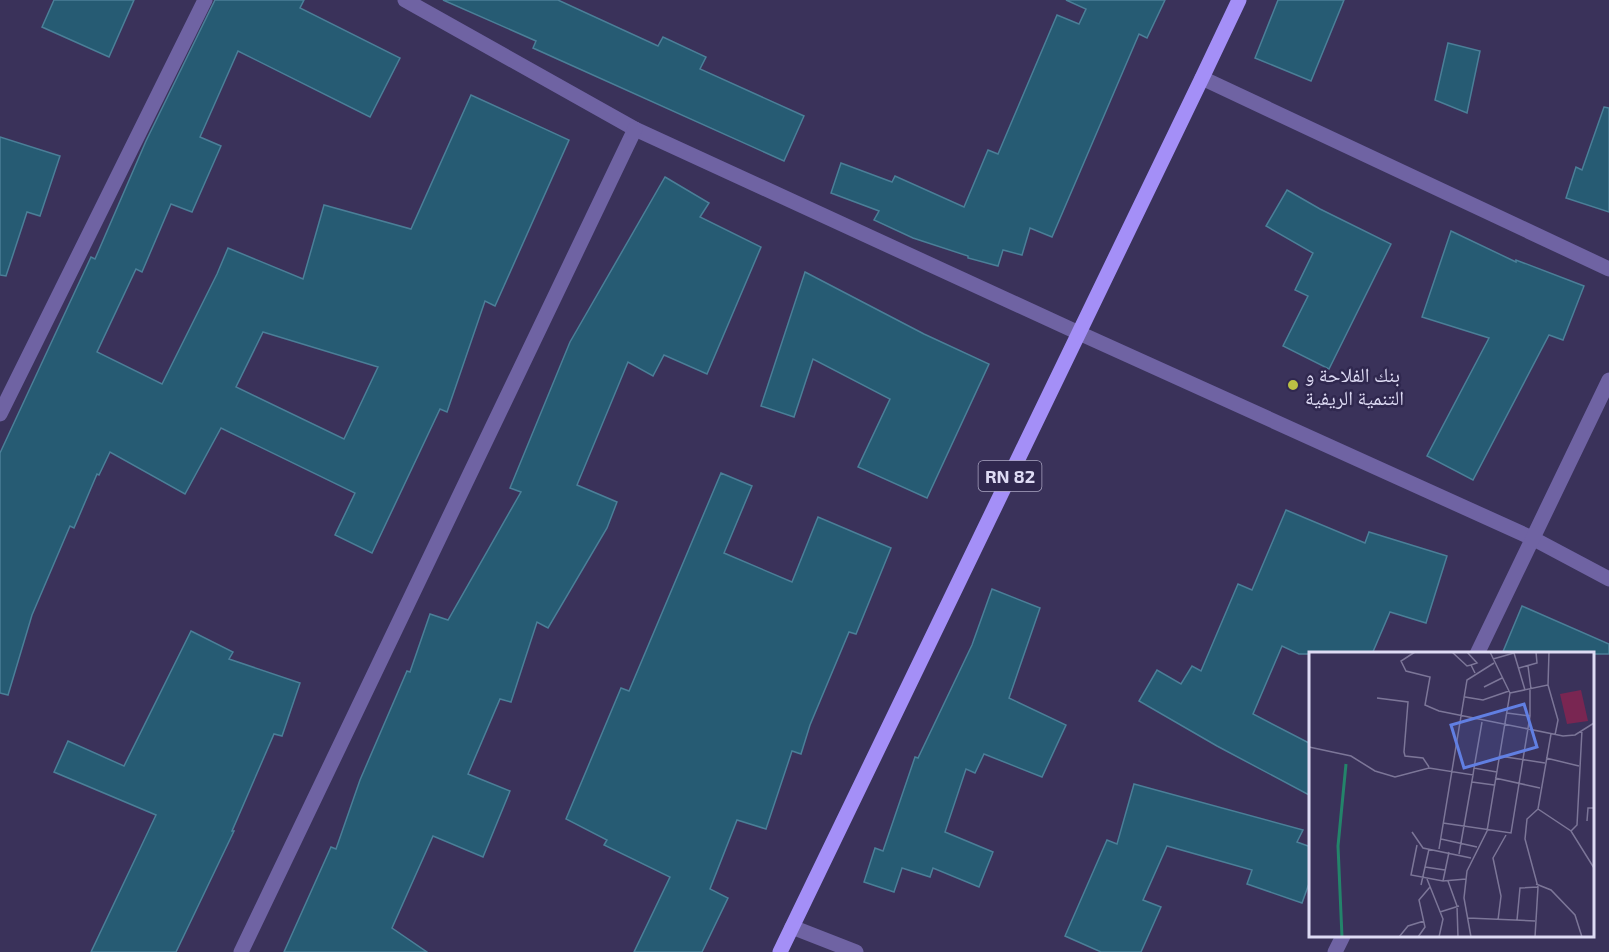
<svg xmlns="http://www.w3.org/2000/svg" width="1609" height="952" font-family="'Exo 2','Noto Naskh Arabic',sans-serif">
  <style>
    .building { fill: #265b73; stroke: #4b7f98; stroke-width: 1.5; fill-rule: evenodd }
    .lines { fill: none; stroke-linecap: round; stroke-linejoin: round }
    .street { stroke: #6f63a3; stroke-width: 15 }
    .primary { stroke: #a48ff7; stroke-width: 15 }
    .poi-dot { fill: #bbc044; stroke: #30284f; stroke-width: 2 }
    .labels { text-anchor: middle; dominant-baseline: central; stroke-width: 5; stroke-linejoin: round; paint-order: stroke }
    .shield { fill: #30284f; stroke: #aaa5c2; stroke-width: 1.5 }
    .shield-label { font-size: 18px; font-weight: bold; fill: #dedbf4 }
    .poi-label { font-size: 20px; fill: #dedbf4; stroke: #30284f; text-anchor: start }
    .inset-river { fill: none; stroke: #23846a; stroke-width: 3 }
    .inset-road { fill: none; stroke: #7c7698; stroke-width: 1.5 }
    .view { fill: #617fe2; fill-opacity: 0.15; stroke: #617fe2; stroke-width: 3 }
    .inset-edge { fill: none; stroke: #dedbf4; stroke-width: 3 }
  </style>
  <rect width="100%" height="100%" fill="#3a325a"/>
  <g class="building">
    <path d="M 54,0 L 134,0 L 109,57 L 42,27 Z"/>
    <path d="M 215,0 L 304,0 L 300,8 L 400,58 L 370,117 L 238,51 L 200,137 L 221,146 L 192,212 L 171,204 L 142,272 L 136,269 L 97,352 L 162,384 L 217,274 L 228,248 L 303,279 L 324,205 L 411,229 L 471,95 L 569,140 L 495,306 L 485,301 L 447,412 L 440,409 L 372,553 L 335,535 L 355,493 L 221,428 L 185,494 L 110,452 L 99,475 L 97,474 L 74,528 L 70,526 L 32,615 L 8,695 L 0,693 L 0,453 L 91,257 L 95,259 L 146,141 ZM 263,332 L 378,367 L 344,439 L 236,387 Z"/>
    <path d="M 443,0 L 558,0 L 658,46 L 663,37 L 706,57 L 700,69 L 804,116 L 784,161 L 533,48 L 536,41 Z"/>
    <path d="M 1066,0 L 1165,0 L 1147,38 L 1139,34 L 1052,237 L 1030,228 L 1022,255 L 1003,250 L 998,266 L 968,258 L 968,256 L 913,238 L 874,220 L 879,211 L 831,193 L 841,163 L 892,182 L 895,176 L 964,207 L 988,150 L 998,154 L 1057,15 L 1079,24 L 1086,9 Z"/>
    <path d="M 1278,0 L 1344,0 L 1311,81 L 1255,58 Z"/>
    <path d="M 1448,43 L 1480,51 L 1467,113 L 1435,100 Z"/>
    <path d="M 1604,107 L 1609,108 L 1609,212 L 1566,198 L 1576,167 L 1582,170 Z"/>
    <path d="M 0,137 L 60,156 L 40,216 L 27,212 L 6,276 L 0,275 Z"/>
    <path d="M 665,177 L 709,203 L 700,217 L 761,247 L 707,374 L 664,355 L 653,376 L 628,362 L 577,485 L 617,502 L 607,528 L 548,628 L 537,622 L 511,702 L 500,699 L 468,774 L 510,791 L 483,857 L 433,836 L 392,928 L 427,952 L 284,952 L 331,847 L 336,849 L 360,780 L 407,671 L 410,672 L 430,614 L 448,620 L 521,492 L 510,488 L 570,342 Z"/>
    <path d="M 1287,190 L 1320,209 L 1391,244 L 1329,369 L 1283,346 L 1308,296 L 1295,290 L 1313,253 L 1266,226 Z"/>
    <path d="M 1451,231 L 1516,262 L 1516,260 L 1584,286 L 1563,340 L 1549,335 L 1473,480 L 1427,456 L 1489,338 L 1422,317 Z"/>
    <path d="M 805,272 L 924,334 L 989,364 L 927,498 L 858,467 L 890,399 L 813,359 L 794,417 L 761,406 Z"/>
    <path d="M 721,473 L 752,486 L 724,553 L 792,582 L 818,517 L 891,548 L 856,634 L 849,632 L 810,725 L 801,754 L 792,751 L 766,829 L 737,820 L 710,889 L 728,898 L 702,952 L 634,952 L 670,877 L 604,845 L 607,840 L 566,819 L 621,688 L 629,691 Z"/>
    <path d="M 1286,510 L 1365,543 L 1369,532 L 1447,556 L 1426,623 L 1390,612 L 1372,654 L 1299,654 L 1282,646 L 1253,714 L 1311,744 L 1311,796 L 1217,746 L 1139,701 L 1157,670 L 1181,684 L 1192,666 L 1201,671 L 1238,584 L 1252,590 Z"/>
    <path d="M 992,589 L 1040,608 L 1009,698 L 1066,725 L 1042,777 L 984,754 L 975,773 L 966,769 L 945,832 L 993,852 L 979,887 L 933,868 L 930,877 L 902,868 L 894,892 L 864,882 L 875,848 L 883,851 L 915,757 L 918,758 L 972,645 Z"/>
    <path d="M 1522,606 L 1609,644 L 1609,654 L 1502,654 Z"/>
    <path d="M 191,631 L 233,652 L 229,659 L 300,683 L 282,736 L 274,734 L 232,831 L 234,831 L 176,952 L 91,952 L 156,815 L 54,772 L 68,741 L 124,766 Z"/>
    <path d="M 1134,784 L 1303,830 L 1297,842 L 1311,847 L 1311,878 L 1302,903 L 1247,884 L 1252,870 L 1167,846 L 1143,900 L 1161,907 L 1141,952 L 1101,952 L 1065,936 L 1107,840 L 1117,844 Z"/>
  </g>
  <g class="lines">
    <g class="street">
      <path d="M 405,0 L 635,129 L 1079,333 L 1532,538 L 1609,579"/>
      <path d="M 1202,78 L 1609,269"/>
      <path d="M 0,414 L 205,0"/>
      <path d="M 1477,654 L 1609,380"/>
      <path d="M 792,927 L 856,952"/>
      <path d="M 241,952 L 635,129"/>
      <path d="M 1335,952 L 1343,936"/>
    </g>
    <path class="primary" d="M 780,952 L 1202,78 L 1239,0"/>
  </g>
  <circle class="poi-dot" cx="1293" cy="385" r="6"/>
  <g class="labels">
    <rect class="shield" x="978.5" y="461" width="63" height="30" rx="4.5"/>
    <g class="shield-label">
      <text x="1010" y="476">RN 82</text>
    </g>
    <g class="poi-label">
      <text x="1305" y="374">بنك الفلاحة و<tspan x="1305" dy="23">التنمية الريفية</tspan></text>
    </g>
  </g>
  <g transform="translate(1309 652)">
    <rect width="285" height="285" fill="#3a325a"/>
    <path d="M 272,38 L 279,69 L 258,72 L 251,42 Z" fill="#792652"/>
    <path class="inset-river" d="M 33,285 L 29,194 L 37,112"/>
    <path class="inset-road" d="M 106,0 L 92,9 L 97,19 L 121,25 L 116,53 L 130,59 L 254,84 L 266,83 L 285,71M 143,0 L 158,14 L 162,13M 158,0 L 168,11 L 162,13 L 166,21M 205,1 L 216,38M 184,7 L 205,1M 219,14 L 222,37M 210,16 L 228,11 L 227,0M 239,33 L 249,68 L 246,83M 175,35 L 193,26M 201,41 L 239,33 L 240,0M 156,45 L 174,48 L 200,39M 68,46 L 99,50 L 95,100 L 96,104 L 114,106 L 120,115M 198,61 L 221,64M 242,82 L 229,157 L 262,179 L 285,216M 0,95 L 42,104 L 66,119 L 86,125 L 120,116 L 164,123 L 165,116 L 188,120M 190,104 L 236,111M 237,106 L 270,114M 165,116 L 173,70M 186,126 L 231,136M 163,130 L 185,133M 278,169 L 279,156 L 285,156M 134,171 L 202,181 L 221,64 L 221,37M 262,179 L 268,173 L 273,78M 103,180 L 114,196 L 162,206M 132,187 L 168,195M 108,193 L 102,223 L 134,229 L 157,227M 130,197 L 158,28 L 185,11M 150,202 L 164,123M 116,215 L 136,218M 118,227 L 134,267 L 130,285M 134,229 L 140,200M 139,229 L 148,254 L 149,285M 227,232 L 242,238 L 266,263 L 273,285M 112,233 L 120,197M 131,260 L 150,254M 159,266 L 226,269M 189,268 L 192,244 L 184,206 L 197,183M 208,268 L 211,236 L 229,235M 90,285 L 99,274 L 115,269M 109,285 L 116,275 L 110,248 L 121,235M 162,285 L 155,246 L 158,219 L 178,179 L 201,41 L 181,0M 226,285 L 229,235 L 216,187 L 218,167 L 229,157"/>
    <path class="view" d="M 215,52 L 228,95 L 155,116 L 142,73 Z"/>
    <rect width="285" height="285" class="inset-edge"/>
  </g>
</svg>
